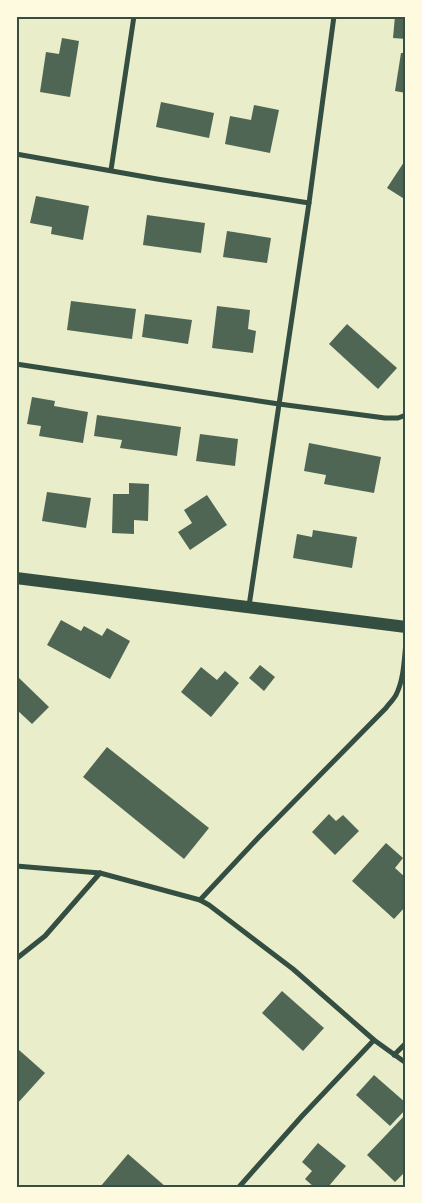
<svg xmlns="http://www.w3.org/2000/svg" width="422" height="1203" font-family="Literata,serif">
  <style>
    .building { fill: #4f6655 }
    .lines { fill: none; stroke-linecap: round; stroke-linejoin: round }
    .minor { stroke: #344e41; stroke-width: 5 }
    .primary { stroke: #344e41; stroke-width: 12 }
    .neatline { fill: none; stroke: #344e41; stroke-width: 2 }
  </style>
  <rect width="100%" height="100%" fill="#e9edc9"/>
  <g class="building">
    <path d="M 395,16 L 406,16 L 406,39 L 393,38 Z"/>
    <path d="M 62,38 L 79,41 L 70,97 L 40,92 L 46,52 L 59,54 Z"/>
    <path d="M 401,53 L 406,53 L 406,93 L 395,91 Z"/>
    <path d="M 161,102 L 214,113 L 209,138 L 156,127 Z"/>
    <path d="M 254,105 L 279,110 L 270,153 L 225,144 L 230,116 L 251,120 Z"/>
    <path d="M 406,159 L 406,200 L 387,188 Z"/>
    <path d="M 36,196 L 89,206 L 83,240 L 51,234 L 52,227 L 30,223 Z"/>
    <path d="M 147,215 L 205,223 L 201,253 L 143,245 Z"/>
    <path d="M 227,231 L 271,238 L 267,263 L 223,257 Z"/>
    <path d="M 71,301 L 136,309 L 132,339 L 67,330 Z"/>
    <path d="M 217,306 L 250,310 L 248,329 L 256,331 L 253,353 L 212,348 Z"/>
    <path d="M 145,314 L 192,320 L 188,344 L 142,337 Z"/>
    <path d="M 347,324 L 397,368 L 378,389 L 329,344 Z"/>
    <path d="M 32,397 L 55,401 L 54,406 L 88,412 L 83,443 L 39,436 L 41,426 L 27,424 Z"/>
    <path d="M 97,415 L 181,427 L 177,456 L 120,448 L 122,440 L 94,436 Z"/>
    <path d="M 200,434 L 238,439 L 235,466 L 196,461 Z"/>
    <path d="M 309,443 L 381,457 L 374,493 L 324,484 L 326,475 L 304,471 Z"/>
    <path d="M 129,483 L 149,484 L 148,521 L 134,520 L 134,534 L 112,533 L 113,494 L 129,494 Z"/>
    <path d="M 47,492 L 91,498 L 86,528 L 42,521 Z"/>
    <path d="M 207,495 L 227,525 L 190,550 L 178,532 L 192,523 L 184,510 Z"/>
    <path d="M 313,530 L 357,537 L 352,568 L 293,558 L 297,534 L 312,537 Z"/>
    <path d="M 61,620 L 81,631 L 84,626 L 102,636 L 107,628 L 130,641 L 110,679 L 47,645 Z"/>
    <path d="M 260,665 L 275,677 L 264,691 L 249,678 Z"/>
    <path d="M 201,667 L 217,680 L 225,671 L 239,683 L 211,717 L 181,692 Z"/>
    <path d="M 19,678 L 49,707 L 32,724 L 16,709 L 16,681 Z"/>
    <path d="M 107,747 L 209,828 L 184,859 L 83,777 Z"/>
    <path d="M 329,814 L 336,821 L 343,815 L 359,831 L 335,855 L 312,832 Z"/>
    <path d="M 386,843 L 403,858 L 395,868 L 406,878 L 406,906 L 394,919 L 352,881 Z"/>
    <path d="M 282,991 L 324,1028 L 303,1051 L 262,1013 Z"/>
    <path d="M 19,1050 L 45,1073 L 16,1105 L 16,1053 Z"/>
    <path d="M 374,1075 L 406,1103 L 406,1109 L 390,1126 L 356,1095 Z"/>
    <path d="M 406,1114 L 406,1171 L 395,1182 L 367,1155 Z"/>
    <path d="M 318,1143 L 346,1166 L 328,1187 L 314,1187 L 305,1179 L 312,1171 L 302,1162 Z"/>
    <path d="M 128,1154 L 166,1187 L 100,1187 Z"/>
  </g>
  <g class="lines">
    <g class="minor">
      <path d="M 16,154 L 157,179 L 309,203"/>
      <path d="M 111,170 L 134,16"/>
      <path d="M 16,364 L 279,404 L 385,418 L 398,418 L 406,415"/>
      <path d="M 249,606 L 309,203 L 334,16"/>
      <path d="M 16,866 L 100,873 L 200,900 L 209,905 L 293,969 L 374,1040 L 406,1063"/>
      <path d="M 200,900 L 259,837 L 386,708 C 389,704 393,700 396,695 C 404,679 404,660 406,643"/>
      <path d="M 16,959 L 45,936 L 100,873"/>
      <path d="M 394,1055 L 406,1043"/>
      <path d="M 239,1187 L 302,1116 L 374,1040"/>
    </g>
    <path class="primary" d="M 16,578 L 406,627"/>
  </g>
  <rect width="422" height="1203" fill="none" stroke="#fefae0" stroke-width="35"/>
  <rect x="18" y="18" width="386" height="1168" class="neatline"/>
</svg>
